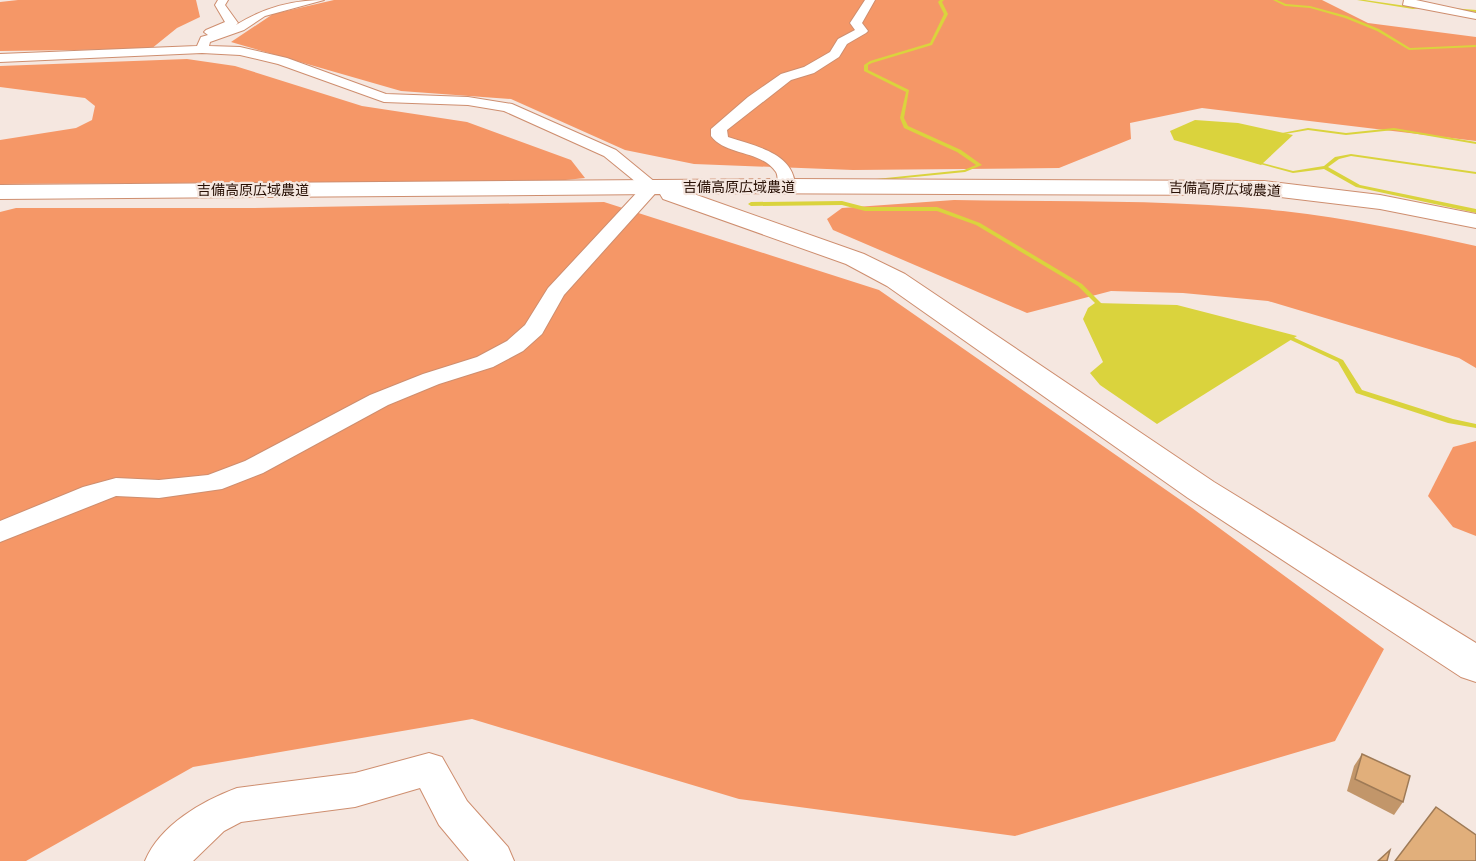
<svg xmlns="http://www.w3.org/2000/svg" width="1476" height="861" font-family="Helvetica,'Noto Sans JP',sans-serif">
  <style>
    .forest { fill: #f59767 }
    .water { fill: #dad33d }
    .lines { fill: none; stroke-linecap: round; stroke-linejoin: round }
    .stream { fill: #dad33d; fill-rule: evenodd }
    .street-casing { stroke: #ce8e6f; stroke-width: 2 }
    .secondary-casing { stroke: #ce8e6f; stroke-width: 2 }
    .street { fill: #fff; fill-rule: evenodd }
    .secondary { fill: #fff; fill-rule: evenodd }
    .wall { fill: #c2966a }
    .building { fill: #e1af7b; stroke: #9e7a56; stroke-width: 1.5 }
    .labels { text-anchor: middle; dominant-baseline: central; stroke-width: 4.5; stroke-linejoin: round; paint-order: stroke }
    .far-street-label { font-size: 14px; fill: #281005; stroke: #f5e7e0 }
  </style>
  <rect width="100%" height="100%" fill="#f5e7e0"/>
  <g class="forest">
    <path d="M 18,0 L 196,0 L 200,17 L 177,28 L 151,49 L 0,51 L 0,2 Z"/>
    <path d="M 334,0 L 1322,0 L 1368,23 L 1476,37 L 1476,141 L 1202,108 L 1130,123 L 1131,139 L 1059,168 L 853,170 L 694,164 L 625,150 L 511,99 L 401,91 L 231,42 L 273,14 Z"/>
    <path d="M 187,59 L 235,66 L 362,106 L 467,122 L 571,160 L 585,178 L 556,181 L 0,184 L 0,140 L 76,128 L 92,120 L 95,106 L 85,98 L 0,87 L 0,66 Z"/>
    <path d="M 954,200 C 1063,202 1174,199 1283,211 C 1348,218 1412,232 1476,246 L 1476,368 L 1459,358 L 1268,301 L 1183,293 L 1111,291 L 1027,313 L 833,230 L 827,219 L 842,208 Z"/>
    <path d="M 604,202 L 879,290 L 1192,508 L 1384,649 L 1335,741 L 1015,836 L 739,799 L 472,719 L 193,767 L 26,861 L 0,861 L 0,212 L 16,208 L 253,208 Z"/>
    <path d="M 1476,441 L 1476,536 L 1453,527 L 1428,496 L 1453,447 Z"/>
  </g>
  <g class="water">
    <path d="M 1195,120 L 1238,123 L 1293,135 L 1261,165 L 1174,140 L 1170,131 Z"/>
    <path d="M 1095,303 L 1177,305 L 1297,336 L 1157,424 L 1100,385 L 1090,373 L 1103,362 L 1083,319 L 1088,308 Z"/>
  </g>
  <g class="lines">
    <g class="stream">
      <path d="M 940,0 L 944,0 L 942,2 L 948,14 L 932,45 L 872,63 L 868,65 L 868,70 L 909,90 L 904,118 L 908,126 L 961,150 L 982,165 L 965,172 L 874,181 L 874,180 L 876,179 L 964,170 L 976,165 L 957,152 L 904,128 L 900,118 L 906,92 L 864,71 L 864,65 L 870,61 L 930,43 L 944,14 L 938,2 Z"/>
      <path d="M 1273,0 L 1277,0 L 1286,4 L 1310,6 L 1347,16 L 1379,29 L 1410,48 L 1476,45 L 1476,47 L 1409,50 L 1377,31 L 1345,18 L 1310,8 L 1285,6 Z"/>
      <path d="M 1357,0 L 1365,0 L 1413,7 L 1428,6 L 1430,7 L 1413,9 Z"/>
      <path d="M 1451,8 L 1476,10 L 1476,12 L 1452,10 Z"/>
      <path d="M 1308,128 L 1346,133 L 1394,128 L 1476,142 L 1476,144 L 1394,130 L 1346,135 L 1308,130 L 1279,135 L 1277,134 Z"/>
      <path d="M 1351,154 L 1476,172 L 1476,174 L 1351,156 L 1339,159 L 1328,167 L 1360,185 L 1476,209 L 1476,213 L 1356,187 L 1324,169 L 1293,173 L 1253,162 L 1255,161 L 1293,171 L 1324,166 L 1335,157 Z"/>
      <path d="M 842,201 L 865,207 L 937,207 L 980,223 L 1082,284 L 1108,310 L 1105,312 L 1103,311 L 1078,286 L 976,225 L 937,211 L 865,211 L 842,205 L 751,206 L 748,204 L 751,202 Z"/>
      <path d="M 1284,333 L 1343,360 L 1362,390 L 1453,419 L 1476,424 L 1476,428 L 1448,423 L 1356,393 L 1338,362 L 1282,336 L 1281,335 L 1282,334 Z"/>
    </g>
    <g class="street-casing">
      <g id="street">
        <path d="M 218,0 L 228,0 L 225,5 L 238,23 L 236,25 C 263,8 292,0 324,0 L 265,16 L 244,30 L 210,42 L 209,46 L 240,47 L 287,58 L 386,94 L 468,97 L 512,104 L 616,150 L 661,187 L 564,295 L 542,334 L 523,351 L 493,367 L 439,384 L 388,405 L 263,473 L 222,489 L 159,498 L 116,496 L 0,542 L 0,521 L 83,487 L 116,478 L 159,480 L 208,475 L 245,461 L 370,395 L 423,374 L 477,357 L 507,341 L 525,325 L 548,288 L 642,187 L 604,156 L 504,111 L 468,105 L 384,102 L 278,64 L 240,55 L 202,53 L 0,62 L 0,54 L 197,46 L 201,37 L 208,35 L 204,32 L 206,30 L 225,22 L 215,5 Z"/>
        <path d="M 865,0 L 875,0 L 862,23 L 868,31 L 866,33 L 847,44 L 839,57 L 814,73 L 791,80 L 727,130 L 728,137 C 755,146 794,153 795,186 L 786,191 L 780,190 C 776,184 779,177 776,172 C 761,150 726,156 711,136 L 711,129 L 748,97 L 781,74 L 804,67 L 830,52 L 838,39 L 855,30 L 850,23 Z"/>
        <path d="M 1404,0 L 1416,0 L 1476,13 L 1476,19 L 1403,5 Z"/>
        <path d="M 429,753 L 442,757 L 467,801 L 508,847 L 514,861 L 469,861 L 439,825 L 420,788 L 355,807 L 241,822 L 224,831 L 193,861 L 145,861 C 160,825 202,801 237,788 L 355,773 Z"/>
      </g>
    </g>
    <g class="secondary-casing">
      <path id="secondary" d="M 786,179 L 1264,181 L 1380,195 L 1476,214 L 1476,228 L 1380,209 L 1264,195 L 691,193 L 864,254 L 905,274 L 1214,482 L 1476,643 L 1476,682 L 1461,677 L 1188,498 L 887,286 L 846,264 L 663,199 L 660,194 L 0,199 L 0,185 Z"/>
    </g>
    <use href="#street" class="street"/>
    <use href="#secondary" class="secondary"/>
  </g>
  <path class="wall" d="M 1362,754 L 1403,802 L 1394,815 L 1347,791 L 1354,766 Z"/>
  <g class="building">
    <path d="M 1362,754 L 1410,776 L 1403,802 L 1355,779 Z"/>
    <path d="M 1436,807 L 1476,835 L 1476,861 L 1395,861 Z"/>
    <path d="M 1390,850 L 1387,861 L 1378,861 Z"/>
  </g>
  <g class="labels">
    <g class="far-street-label">
      <text x="739" y="187">吉備高原広域農道</text>
      <text transform="translate(1225 189) rotate(2)">吉備高原広域農道</text>
      <text x="253" y="190">吉備高原広域農道</text>
    </g>
  </g>
</svg>
